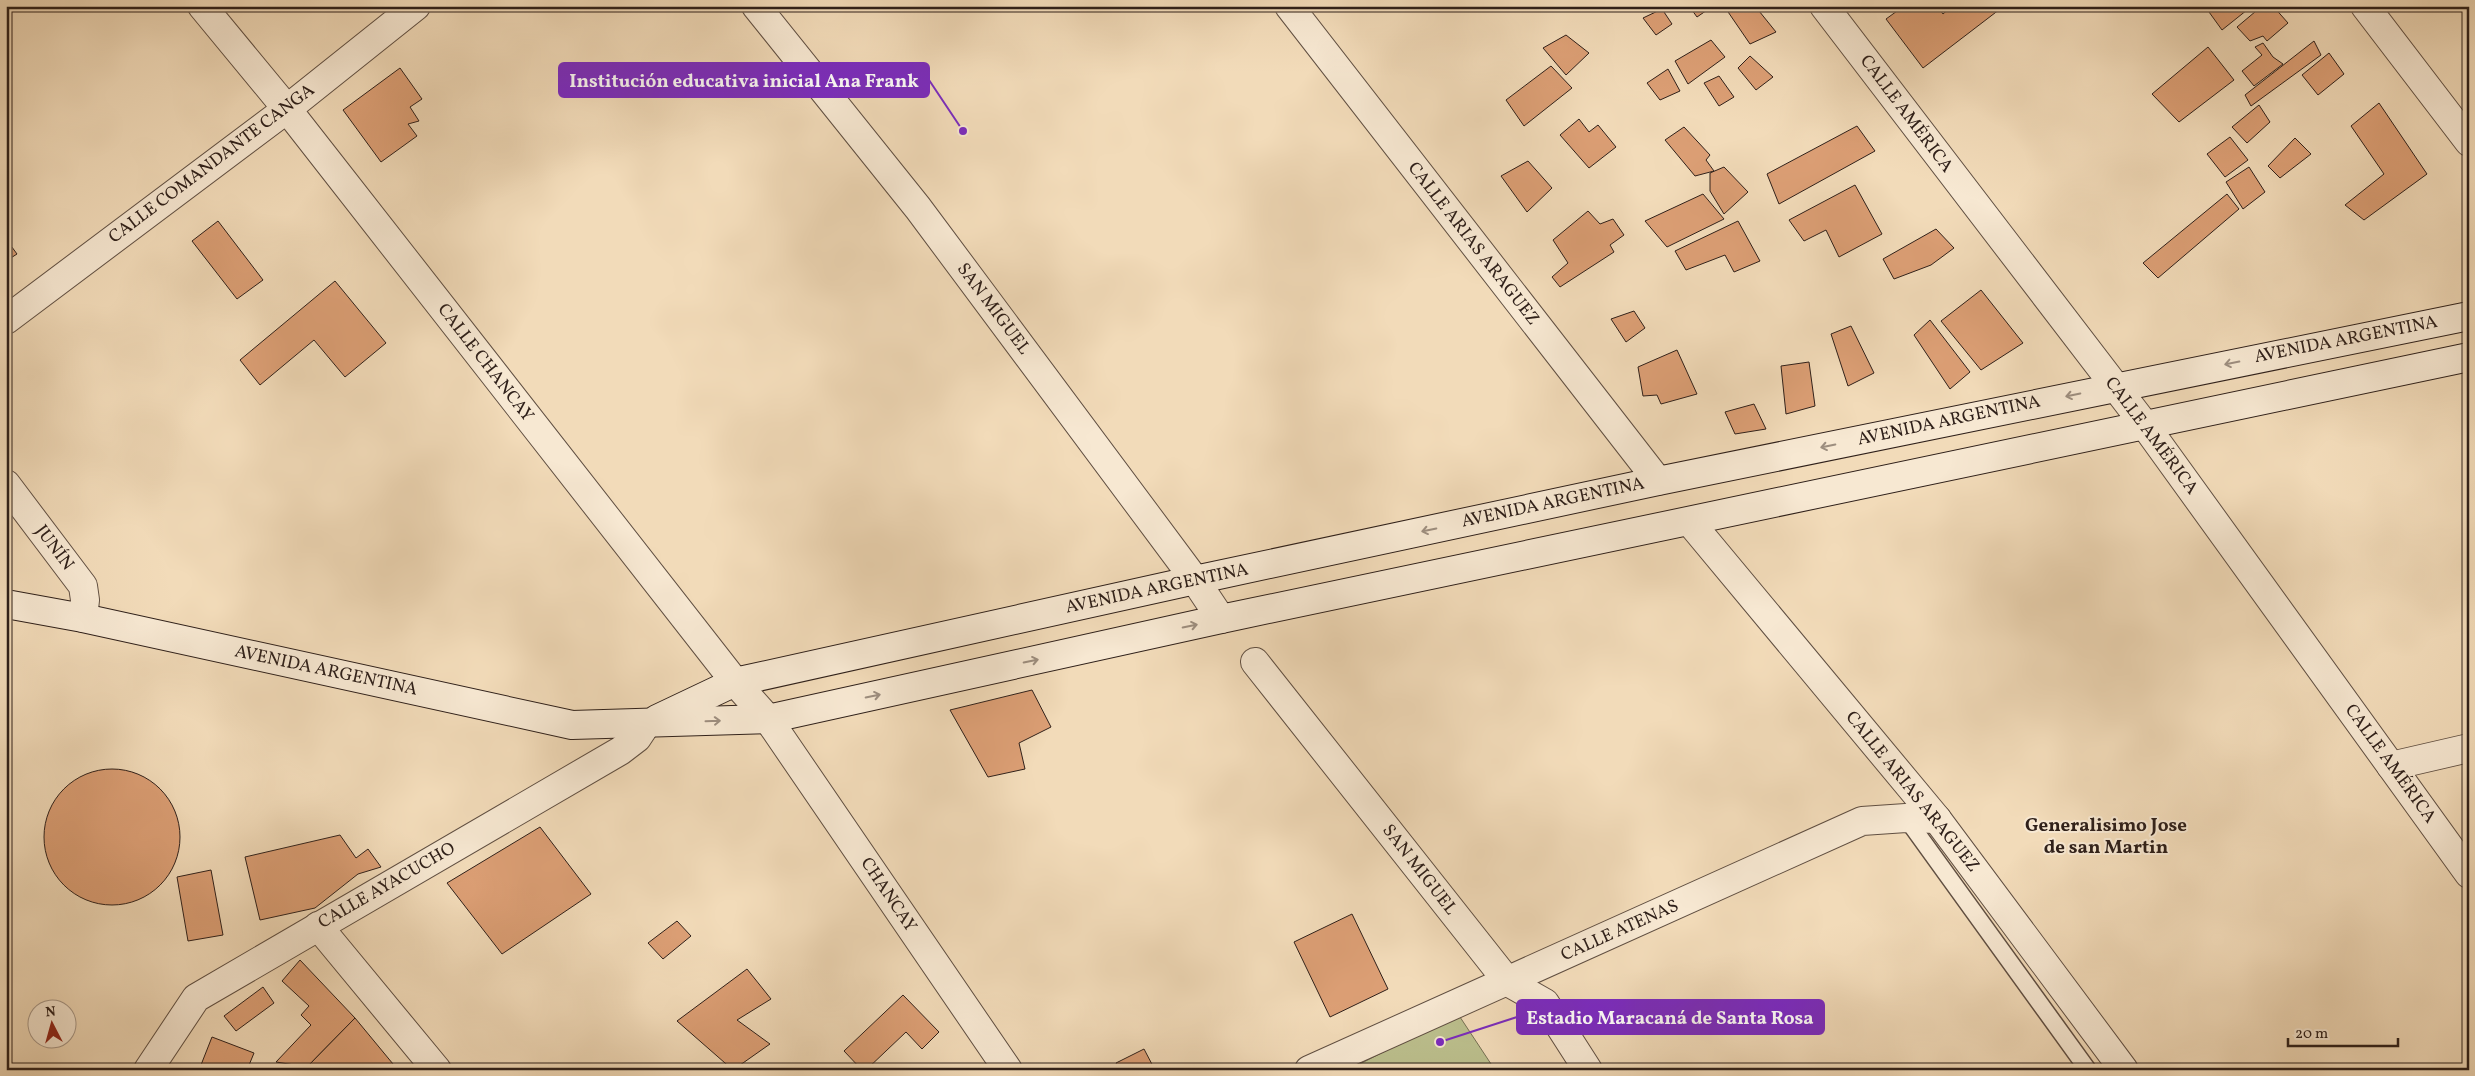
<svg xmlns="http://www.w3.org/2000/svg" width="2475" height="1076" font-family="Vollkorn,serif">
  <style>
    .green { fill: #bcc08e; stroke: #767054 }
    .building { fill: #dc9f75; stroke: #2f201a }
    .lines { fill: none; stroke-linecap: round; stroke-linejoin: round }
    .lane-casing { stroke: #604f42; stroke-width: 19 }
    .street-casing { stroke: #604f42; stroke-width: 30 }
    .secondary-casing { stroke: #2f201a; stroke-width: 30 }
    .lane { stroke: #f7e8d2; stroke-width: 16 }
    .street { stroke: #f7e8d2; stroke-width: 28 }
    .secondary { stroke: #f7e8d2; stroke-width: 28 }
    .oneway { stroke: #9d8e7f }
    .labels { text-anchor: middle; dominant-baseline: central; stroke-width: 4; stroke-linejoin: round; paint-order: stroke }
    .street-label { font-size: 18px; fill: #2f201a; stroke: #f7e8d2 }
    .neighbourhood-label { font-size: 19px; font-weight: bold; fill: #2f201a; stroke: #f7e8d2 }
    .leader { fill: none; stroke: #7b2cbf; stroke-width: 2 }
    .callout-dot { fill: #7b2cbf; stroke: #f7e8d2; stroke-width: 2 }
    .callout { fill: #7b2cbf; stroke: #7b2cbf; stroke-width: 2 }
    .callout-label { font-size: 19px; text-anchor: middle; font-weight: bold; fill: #fff }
  </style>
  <rect width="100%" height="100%" fill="#f2dbb9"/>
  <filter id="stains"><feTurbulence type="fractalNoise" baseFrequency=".004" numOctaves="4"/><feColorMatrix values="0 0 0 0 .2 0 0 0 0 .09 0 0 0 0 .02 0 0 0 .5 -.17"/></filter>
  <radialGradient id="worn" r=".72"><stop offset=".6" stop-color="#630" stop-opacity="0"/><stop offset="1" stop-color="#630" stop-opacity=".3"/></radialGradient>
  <path class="green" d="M 1458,1014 L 1495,1070 L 1348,1070 Z"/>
  <g class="building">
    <path d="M 1689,6 L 1713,6 L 1697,17 Z"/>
    <path d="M 1724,6 L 1755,6 L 1776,32 L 1750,44 Z"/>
    <path d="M 1904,6 L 1937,6 L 1943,14 L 1952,6 L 2004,6 L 1923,68 L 1886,19 Z"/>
    <path d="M 2217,6 L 2252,6 L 2222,30 L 2209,12 Z"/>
    <path d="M 2262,6 L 2273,6 L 2288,23 L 2267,41 L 2263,36 L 2250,41 L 2237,27 Z"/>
    <path d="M 1662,9 L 1672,24 L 1656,35 L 1643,18 Z"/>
    <path d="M 1566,35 L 1589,53 L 1566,75 L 1543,48 Z"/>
    <path d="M 1711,40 L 1725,57 L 1688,84 L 1675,61 Z"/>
    <path d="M 2314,41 L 2321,55 L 2251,106 L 2245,95 Z"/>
    <path d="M 2263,43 L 2273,57 L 2283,64 L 2254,86 L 2242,71 L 2262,55 L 2255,47 Z"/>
    <path d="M 2208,47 L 2234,80 L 2179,122 L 2152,94 Z"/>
    <path d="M 2329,53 L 2344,74 L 2318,95 L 2302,75 Z"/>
    <path d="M 1750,56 L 1773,77 L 1756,90 L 1738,68 Z"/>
    <path d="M 1551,66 L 1572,88 L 1524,126 L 1506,100 Z"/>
    <path d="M 400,68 L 422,99 L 410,107 L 419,121 L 408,124 L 417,136 L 381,162 L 343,110 Z"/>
    <path d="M 1668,69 L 1680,91 L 1660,100 L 1647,83 Z"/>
    <path d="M 1719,76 L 1734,97 L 1719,106 L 1704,83 Z"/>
    <path d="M 2379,103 L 2427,174 L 2364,220 L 2345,205 L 2384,174 L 2351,126 Z"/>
    <path d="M 2259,105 L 2270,122 L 2247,143 L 2232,127 Z"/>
    <path d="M 1579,119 L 1589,132 L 1598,125 L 1616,147 L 1589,168 L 1560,135 Z"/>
    <path d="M 1857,126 L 1875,151 L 1779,204 L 1767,174 Z"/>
    <path d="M 1684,127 L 1710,155 L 1706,160 L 1714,171 L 1695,176 L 1665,140 Z"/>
    <path d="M 2230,137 L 2248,160 L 2225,177 L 2207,154 Z"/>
    <path d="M 2295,138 L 2311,154 L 2280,178 L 2268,166 Z"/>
    <path d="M 1528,161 L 1552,188 L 1527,212 L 1501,176 Z"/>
    <path d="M 1724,167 L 1748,192 L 1724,214 L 1710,191 L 1710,173 Z"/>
    <path d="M 2249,167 L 2265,192 L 2243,209 L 2226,182 Z"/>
    <path d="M 1855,185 L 1882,234 L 1839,257 L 1826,230 L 1804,241 L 1789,220 Z"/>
    <path d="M 1703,194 L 1724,219 L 1667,247 L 1645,221 Z"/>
    <path d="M 2227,194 L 2239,209 L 2158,278 L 2143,263 Z"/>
    <path d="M 1588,211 L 1600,224 L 1613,219 L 1624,235 L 1610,245 L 1614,252 L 1560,287 L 1552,277 L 1568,263 L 1553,240 Z"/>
    <path d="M 218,221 L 263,280 L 237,299 L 192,241 Z"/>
    <path d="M 1738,221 L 1760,261 L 1734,272 L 1725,255 L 1686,270 L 1675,251 Z"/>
    <path d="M 1936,229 L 1954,248 L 1931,265 L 1894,279 L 1883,259 Z"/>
    <path d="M 6,239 L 17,254 L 6,261 Z"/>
    <path d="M 335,281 L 386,343 L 345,377 L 314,340 L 260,385 L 240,360 Z"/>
    <path d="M 1981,290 L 2023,343 L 1981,370 L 1941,321 Z"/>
    <path d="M 1634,311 L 1645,328 L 1626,342 L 1611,319 Z"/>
    <path d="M 1930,320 L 1970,372 L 1950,389 L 1914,335 Z"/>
    <path d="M 1851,326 L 1874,373 L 1848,386 L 1831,334 Z"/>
    <path d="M 1677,350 L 1697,394 L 1661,404 L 1657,395 L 1643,396 L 1638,367 Z"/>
    <path d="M 1809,362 L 1815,406 L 1786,414 L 1781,366 Z"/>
    <path d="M 1754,404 L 1766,429 L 1735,434 L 1725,412 Z"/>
    <path d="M 1032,690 L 1051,727 L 1019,743 L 1025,769 L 988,777 L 950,710 Z"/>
    <circle cx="112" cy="837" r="68"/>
    <path d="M 540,827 L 591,894 L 502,954 L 447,883 Z"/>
    <path d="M 340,835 L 356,858 L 368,849 L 381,867 L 358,874 L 315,908 L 260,920 L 245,857 Z"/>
    <path d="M 211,870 L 223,935 L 188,941 L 177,877 Z"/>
    <path d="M 1352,914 L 1388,989 L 1330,1017 L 1294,942 Z"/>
    <path d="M 677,921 L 691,936 L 663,959 L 648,943 Z"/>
    <path d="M 300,960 L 355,1018 L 307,1067 L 276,1062 L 311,1025 L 301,1015 L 309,1006 L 282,981 Z"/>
    <path d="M 747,969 L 771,999 L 737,1020 L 770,1044 L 733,1070 L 677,1021 Z"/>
    <path d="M 263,987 L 274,1003 L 236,1031 L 224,1016 Z"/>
    <path d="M 903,995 L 939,1032 L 922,1049 L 906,1032 L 866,1070 L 862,1070 L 844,1051 Z"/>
    <path d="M 355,1018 L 398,1070 L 367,1070 L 364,1067 L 361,1070 L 313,1070 L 307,1067 Z"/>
    <path d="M 212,1037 L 254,1053 L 247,1070 L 199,1070 Z"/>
    <path d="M 1144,1049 L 1155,1070 L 1120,1070 L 1116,1063 Z"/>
  </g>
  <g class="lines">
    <g class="lane-casing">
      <path id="lane" d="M 1906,818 L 2088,1070"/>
    </g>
    <g class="street-casing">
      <g id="street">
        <path d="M 202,6 L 287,109 L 735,682 L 768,719 L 1008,1070"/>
        <path d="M 756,6 L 918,208 L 1195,580 L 1221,619"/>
        <path d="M 1289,6 L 1658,481"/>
        <path d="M 1824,6 L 2144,424 L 2469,874"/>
        <path d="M 2365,6 L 2469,142"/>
        <path d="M 6,320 L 287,109 L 416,6"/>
        <path d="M 6,484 L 83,586 L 85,600 L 83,618"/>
        <path d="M 1690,522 L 1937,819 L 2124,1070"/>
        <path d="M 1255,662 L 1508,982 L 1545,1003 L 1588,1070"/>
        <path d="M 2391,766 L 2469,748"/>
        <path d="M 318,926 L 437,1070"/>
        <path d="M 148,1070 L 196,998 L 620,751 L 637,738 L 647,723"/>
        <path d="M 1309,1070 L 1862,821 L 1906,818 L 1937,819"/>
      </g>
    </g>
    <g class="secondary-casing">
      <g id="secondary">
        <path d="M 6,604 L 83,618 L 572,725 L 768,719 L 1221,619 L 2469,357"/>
        <path d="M 657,719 L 735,682 L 1195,580 L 1658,481 L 2469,316"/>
      </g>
    </g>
    <use href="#lane" class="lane"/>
    <use href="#street" class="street"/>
    <use href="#secondary" class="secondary"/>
  </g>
  <defs><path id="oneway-shaft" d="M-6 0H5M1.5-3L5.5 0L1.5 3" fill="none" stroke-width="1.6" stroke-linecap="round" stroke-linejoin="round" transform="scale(1.25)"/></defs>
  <g class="oneway">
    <use href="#oneway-shaft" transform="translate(2232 363) rotate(169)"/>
    <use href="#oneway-shaft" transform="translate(2073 395) rotate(168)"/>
    <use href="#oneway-shaft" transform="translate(1828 446) rotate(168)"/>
    <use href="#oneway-shaft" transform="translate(1429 530) rotate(168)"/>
    <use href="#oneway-shaft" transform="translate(1190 626) rotate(-12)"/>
    <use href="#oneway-shaft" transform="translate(1031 661) rotate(-12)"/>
    <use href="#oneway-shaft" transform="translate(873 696) rotate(-12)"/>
    <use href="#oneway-shaft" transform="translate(713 721) rotate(-2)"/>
  </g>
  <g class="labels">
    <g class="street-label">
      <text transform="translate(1906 114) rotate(53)">CALLE AMÉRICA</text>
      <text transform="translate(212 164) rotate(-37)">CALLE COMANDANTE CANGA</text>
      <text transform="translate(1473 244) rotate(52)">CALLE ARIAS ARAGUEZ</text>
      <text transform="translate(993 309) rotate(53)">SAN MIGUEL</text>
      <text transform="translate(2346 340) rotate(-11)">AVENIDA ARGENTINA</text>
      <text transform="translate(485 363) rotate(52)">CALLE CHANCAY</text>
      <text transform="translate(1949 421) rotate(-12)">AVENIDA ARGENTINA</text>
      <text transform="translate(2151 436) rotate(53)">CALLE AMÉRICA</text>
      <text transform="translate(1553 503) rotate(-12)">AVENIDA ARGENTINA</text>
      <text transform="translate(54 548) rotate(53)">JUNÍN</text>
      <text transform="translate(1157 589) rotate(-12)">AVENIDA ARGENTINA</text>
      <text transform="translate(326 671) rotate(12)">AVENIDA ARGENTINA</text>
      <text transform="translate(2390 764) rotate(54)">CALLE AMÉRICA</text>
      <text transform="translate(1912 792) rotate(51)">CALLE ARIAS ARAGUEZ</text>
      <text transform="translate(1419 870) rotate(52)">SAN MIGUEL</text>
      <text transform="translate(387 886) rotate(-30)">CALLE AYACUCHO</text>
      <text transform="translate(888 895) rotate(56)">CHANCAY</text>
      <text transform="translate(1620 931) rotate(-24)">CALLE ATENAS</text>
    </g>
    <g class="neighbourhood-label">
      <text x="2106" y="826">Generalisimo Jose<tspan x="2106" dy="22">de san Martin</tspan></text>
    </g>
  </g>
  <path class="leader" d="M963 131L929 80M1440 1042L1517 1017"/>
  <g class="callout-dot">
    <circle cx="963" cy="131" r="5"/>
    <circle cx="1440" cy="1042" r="5"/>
  </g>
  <g class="callout">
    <rect x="559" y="63" width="370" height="34" rx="5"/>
    <rect x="1517" y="1000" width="307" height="34" rx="5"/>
  </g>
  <g class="callout-label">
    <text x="744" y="87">Institución educativa inicial Ana Frank</text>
    <text x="1670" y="1024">Estadio Maracaná de Santa Rosa</text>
  </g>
  <rect width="2475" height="1076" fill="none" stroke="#f2dbb9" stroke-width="25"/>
  <rect x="8" y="8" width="2460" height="1061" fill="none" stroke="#2f201a" stroke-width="2.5"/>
  <rect x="12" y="12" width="2450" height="1051" fill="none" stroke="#2f201a"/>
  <g transform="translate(52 1024) rotate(354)"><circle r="24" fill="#f7e8d2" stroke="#a79888"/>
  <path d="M0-4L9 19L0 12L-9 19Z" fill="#8f2418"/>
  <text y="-8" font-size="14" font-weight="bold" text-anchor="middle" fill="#2f201a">N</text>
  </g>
  <path d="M2288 1038v8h110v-8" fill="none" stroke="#2f201a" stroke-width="2.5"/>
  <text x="2295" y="1038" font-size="15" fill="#2f201a" stroke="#f7e8d2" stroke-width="4" paint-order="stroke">20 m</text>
  <rect width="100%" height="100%" filter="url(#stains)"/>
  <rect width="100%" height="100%" fill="url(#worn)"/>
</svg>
